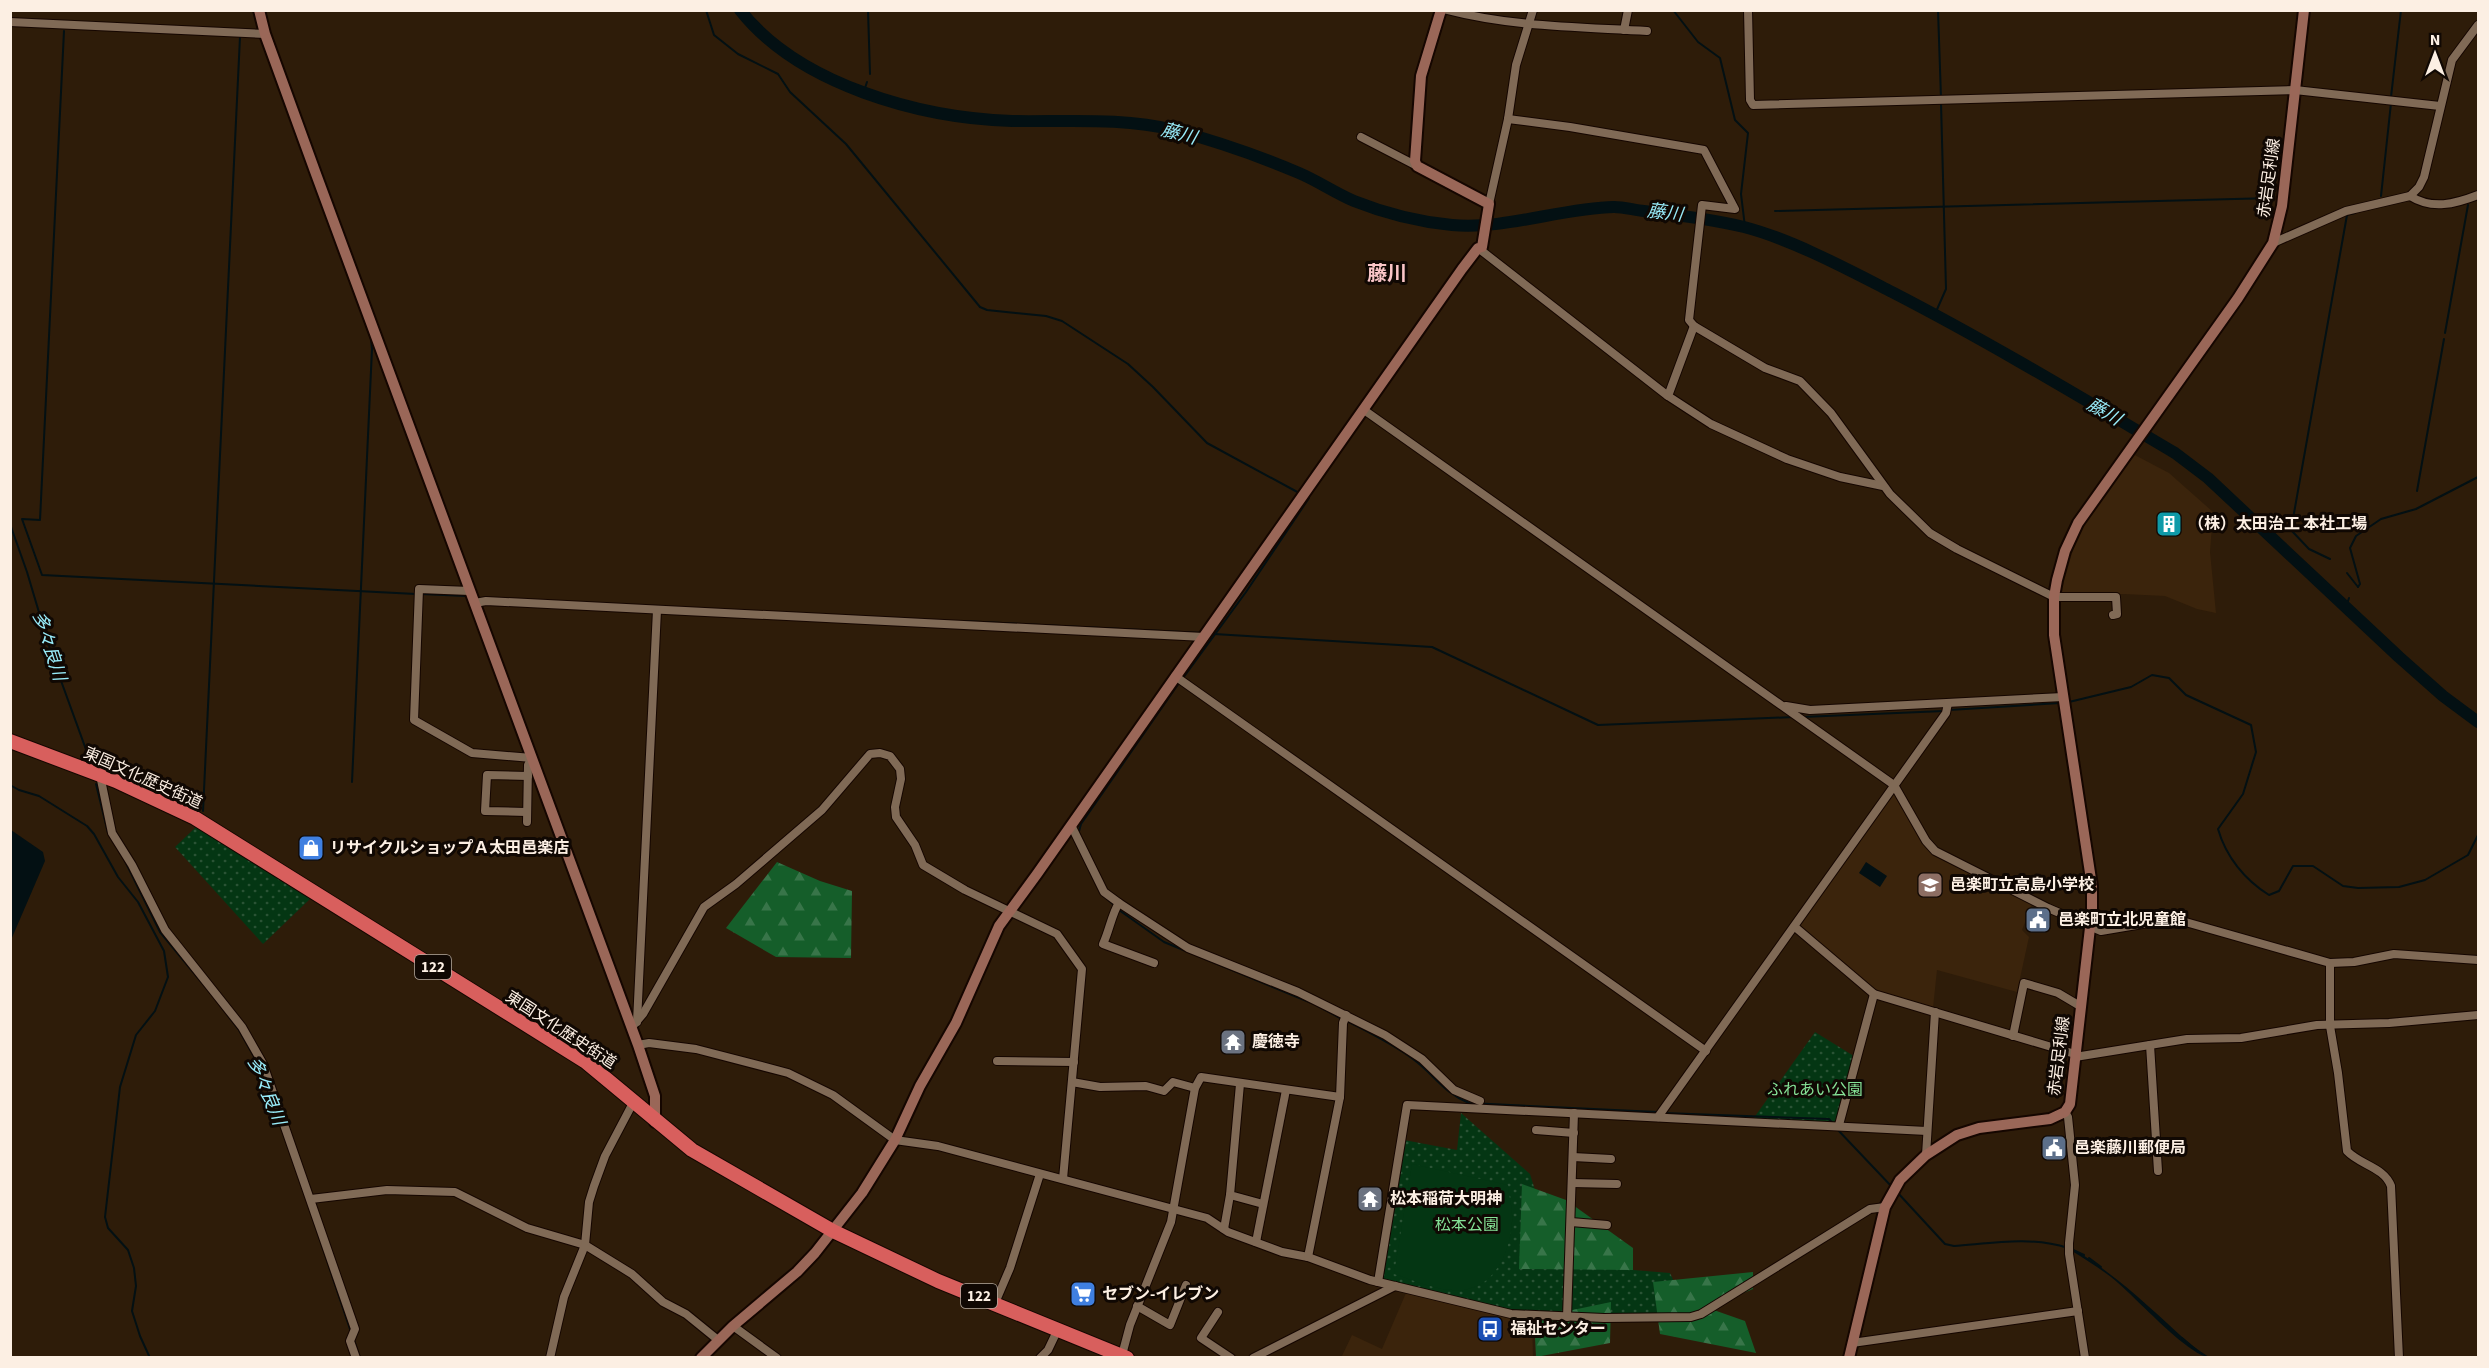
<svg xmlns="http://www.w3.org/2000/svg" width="2489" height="1368" font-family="'Source Sans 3','Noto Sans JP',sans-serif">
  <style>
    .built { fill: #3b240c }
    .grass { fill: url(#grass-dots) }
    .forest { fill: url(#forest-firs) }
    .garden { fill: #043613 }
    .water { fill: #031013 }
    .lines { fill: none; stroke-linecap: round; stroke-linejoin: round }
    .stream { stroke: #031013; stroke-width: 2 }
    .river { stroke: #031013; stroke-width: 12 }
    .street-casing { stroke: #150600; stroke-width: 10 }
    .secondary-casing { stroke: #150600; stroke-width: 14 }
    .highway-casing { stroke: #150600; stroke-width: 16 }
    .street { stroke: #806a56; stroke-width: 8 }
    .secondary { stroke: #9a6758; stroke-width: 10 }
    .highway { stroke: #d85f5d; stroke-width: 14 }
    .labels { text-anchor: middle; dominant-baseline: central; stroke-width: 6; stroke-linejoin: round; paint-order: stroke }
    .shield { fill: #100803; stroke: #b5aaa0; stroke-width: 1.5 }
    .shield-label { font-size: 15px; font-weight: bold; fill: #fcefe3 }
    .street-label { font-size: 16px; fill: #fcefe3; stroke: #100803 }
    .poi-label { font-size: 16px; font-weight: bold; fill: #fcefe3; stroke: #100803; text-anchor: start }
    .park-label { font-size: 16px; fill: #85e296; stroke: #100803 }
    .water-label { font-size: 18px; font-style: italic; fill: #98ecfa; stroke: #100803 }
    .quarter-label { font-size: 20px; font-weight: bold; fill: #fac5c7; stroke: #100803 }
  </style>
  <defs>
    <pattern id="grass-dots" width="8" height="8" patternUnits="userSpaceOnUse" patternTransform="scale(1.5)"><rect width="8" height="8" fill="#043613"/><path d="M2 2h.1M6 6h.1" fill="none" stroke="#2a5335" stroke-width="1.8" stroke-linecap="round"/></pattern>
    <pattern id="forest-firs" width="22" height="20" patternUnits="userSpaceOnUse" patternTransform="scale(1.5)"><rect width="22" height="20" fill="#155e2a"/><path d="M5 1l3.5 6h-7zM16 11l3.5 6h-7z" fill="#387549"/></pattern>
  </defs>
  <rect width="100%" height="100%" fill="#2e1c09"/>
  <g class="built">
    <path d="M 2131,453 L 2169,473 L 2213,512 L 2210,552 L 2216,613 L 2197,609 L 2165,596 L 2124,594 L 2060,595 L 2078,532 Z"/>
    <path d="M 1893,794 L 1896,794 L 1929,851 L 2032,904 L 2022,930 L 2029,937 L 2017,992 L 1937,970 L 1933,1008 L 1876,992 L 1800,925 Z"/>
    <path d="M 1406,1293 L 1513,1318 L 1532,1319 L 1533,1357 L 1341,1358 L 1352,1335 L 1382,1349 Z"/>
  </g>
  <g class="grass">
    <path d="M 196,827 L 310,899 L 263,944 L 175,847 Z"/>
    <path d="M 1815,1032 L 1857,1058 L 1839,1125 L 1751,1122 Z"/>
    <path d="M 1461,1113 L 1530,1174 L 1540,1206 L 1633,1270 L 1670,1273 L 1691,1317 L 1511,1314 L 1379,1282 L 1404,1140 L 1457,1150 Z"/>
  </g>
  <g class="forest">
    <path d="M 777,862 L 820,881 L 852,891 L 851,958 L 776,957 L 726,928 Z"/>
    <path d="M 1522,1184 L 1566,1200 L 1633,1248 L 1633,1270 L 1519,1269 Z"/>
    <path d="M 1753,1272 L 1753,1289 L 1708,1308 L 1745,1321 L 1756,1353 L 1660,1334 L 1653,1282 Z"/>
    <path d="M 1611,1302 L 1610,1343 L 1536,1357 L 1534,1318 Z"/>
  </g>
  <path class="garden" d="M 1412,1164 L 1508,1185 C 1509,1197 1513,1210 1512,1222 C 1510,1256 1491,1294 1452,1290 C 1433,1289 1413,1280 1394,1274 Z"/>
  <g class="water">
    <path d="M 11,830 L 43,852 L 45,861 L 11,940 Z"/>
    <path d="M 1866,862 L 1887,876 L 1880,887 L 1859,873 Z"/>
    <path d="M 2072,1248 C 2098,1264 2124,1284 2148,1306 C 2169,1324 2186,1343 2209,1357 C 2188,1356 2132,1293 2111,1277 C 2099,1268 2085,1259 2072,1251 Z"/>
  </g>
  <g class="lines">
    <g class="stream">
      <path d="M 706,10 L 714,35 L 738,54 L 778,74 L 790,92 L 846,144 L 980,307 L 987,310 L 1046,316 L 1062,321 L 1128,364 L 1153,387 L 1207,443 L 1301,494"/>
      <path d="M 868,10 L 870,74"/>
      <path d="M 1673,10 L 1698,42 L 1720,58 L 1735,120 L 1748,133 L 1741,194 L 1745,227"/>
      <path d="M 1938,10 L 1941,98"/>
      <path d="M 64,31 L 40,520 L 22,519 L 42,575 L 416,594"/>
      <path d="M 864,91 L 867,82"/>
      <path d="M 2391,97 L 2401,10"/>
      <path d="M 2381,196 L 2391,103"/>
      <path d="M 1775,211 L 2273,198"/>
      <path d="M 335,240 L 371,339 L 372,349 L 352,782"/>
      <path d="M 1935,314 L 1946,289 L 1941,103"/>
      <path d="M 2445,333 L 2468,205"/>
      <path d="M 2417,491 L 2444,339"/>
      <path d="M 10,524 L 27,572 L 52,656 L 92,766"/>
      <path d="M 2330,559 L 2309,549 L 2291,530 L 2347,215 L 2355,213"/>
      <path d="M 2347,573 L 2358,587"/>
      <path d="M 2358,587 L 2360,584 L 2350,548 L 2356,536 L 2381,519 L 2416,509 L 2478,477"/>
      <path d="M 422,594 L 466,596"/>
      <path d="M 2346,607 L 2349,598"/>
      <path d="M 963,621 L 1203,633"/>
      <path d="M 1214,634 L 1432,647 L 1598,725 L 1794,717"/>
      <path d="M 1183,678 L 1246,592 L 1309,498 L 1306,497"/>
      <path d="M 2069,702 L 2131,687 L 2152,675 L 2169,678 L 2186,695 L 2251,725 L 2256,752 L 2243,794 L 2218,829 C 2226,857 2245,880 2269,895 L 2279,891 L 2293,866 L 2313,866 L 2343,886 L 2358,888 L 2399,887 L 2425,880 L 2468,855 L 2478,835"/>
      <path d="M 1949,710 L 2060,703"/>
      <path d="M 1802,717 L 1944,711"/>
      <path d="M 96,784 L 108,833 L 124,859 L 160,932 L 213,996"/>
      <path d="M 10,785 L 19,790 L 39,796 L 87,826 L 94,834 L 118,877 L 138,902 L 164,951 L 168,977 L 155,1011 L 136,1035 L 120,1087 L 105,1217 L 108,1228 L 128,1250 L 134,1268 L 136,1286 L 132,1311 L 140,1336 L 150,1358"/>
      <path d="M 203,811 L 240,37"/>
      <path d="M 1078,835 L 1081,824 L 1179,683"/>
      <path d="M 1084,859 L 1100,892"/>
      <path d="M 1104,896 L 1115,906"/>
      <path d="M 1119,910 L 1164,942 L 1314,1004 L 1342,1019"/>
      <path d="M 216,1000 L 239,1030 L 262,1071"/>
      <path d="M 1347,1021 C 1370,1033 1393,1044 1413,1059 C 1435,1075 1442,1092 1469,1103 L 1657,1112"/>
      <path d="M 1663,1113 L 1829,1119 L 1834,1125"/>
      <path d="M 1837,1129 L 1893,1188"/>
      <path d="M 1897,1192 L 1945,1244 L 1954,1246 C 1993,1243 2031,1236 2068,1248"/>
      <path d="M 310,1210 L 351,1332"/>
      <path d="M 2073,1250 L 2084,1255"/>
      <path d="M 2089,1258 L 2101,1267"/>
      <path d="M 2182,1338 L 2196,1350"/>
      <path d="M 354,1340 L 360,1358"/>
    </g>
    <path class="river" d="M 740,10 C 799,85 920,118 1012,121 C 1066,122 1122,117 1174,130 C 1216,141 1259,156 1299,173 C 1318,181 1335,193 1354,201 C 1384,213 1421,222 1452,225 C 1504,230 1562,208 1614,207 C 1624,207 1634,210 1644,211 C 1678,215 1711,219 1744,227 C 1791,239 1849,270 1892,292 C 1989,342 2082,398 2175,453 L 2208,478 L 2399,657 L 2443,696 L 2478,722"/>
    <g class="street-casing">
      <g id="street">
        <path d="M 1447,10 C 1512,27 1581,27 1647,31"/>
        <path d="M 1748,10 L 1750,100 L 1753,105 L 2295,90 L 2440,106"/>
        <path d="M 10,22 L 265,34"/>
        <path d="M 1624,30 L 1628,10"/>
        <path d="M 1508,119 L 1570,127 L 1704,150 L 1735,209 L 1702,205 L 1689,320 L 1694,326 L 1765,368 L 1800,381 L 1831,413 L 1890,494 L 1930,533 L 1957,549 L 2054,597 L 2116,597 L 2117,614 L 2113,615"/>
        <path d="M 1361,137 L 1417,166"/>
        <path d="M 2410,196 C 2432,210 2455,204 2478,195"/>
        <path d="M 1489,204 L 1508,119 L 1516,65 L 1533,10"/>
        <path d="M 2273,243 L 2346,211 L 2410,196 L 2419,187 L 2424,177 L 2452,60 L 2478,25"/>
        <path d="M 1478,248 L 1668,396 L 1711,424 L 1787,459 L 1840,477 L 1883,486"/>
        <path d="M 1668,396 L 1694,326"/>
        <path d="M 1364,410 L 1894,785 L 1926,841 L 1935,851 L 2048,908 L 2101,931 L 2166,920 L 2182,921 L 2330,963 L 2354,962 L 2394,954 L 2478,960"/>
        <path d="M 470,591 L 419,589 L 414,720 L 472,753 L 532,758 L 528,765 L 527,822"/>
        <path d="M 475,603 L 486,601 L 1204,637"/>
        <path d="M 1175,676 L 1706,1051"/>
        <path d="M 1786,706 L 1810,710 L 2063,697"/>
        <path d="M 100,775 L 112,833 L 132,865 L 165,930 L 242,1027 L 263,1064 L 355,1329 L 350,1341 L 356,1358"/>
        <path d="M 526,812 L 485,811 L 487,775 L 528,776"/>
        <path d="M 1071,825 L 1104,892 L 1119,903 L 1188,948 L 1298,992 L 1385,1035 L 1422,1059 L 1454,1090 L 1480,1101"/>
        <path d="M 1119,903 C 1112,913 1109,932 1103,944 L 1154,963"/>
        <path d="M 1795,927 L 1874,994 L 2075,1054"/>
        <path d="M 2330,963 L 2330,1026 L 2338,1073 L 2347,1151 C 2360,1165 2384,1167 2391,1186 L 2399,1358"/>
        <path d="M 637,1022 L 657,610"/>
        <path d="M 632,1027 L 643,1014 L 704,907 L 736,884 L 822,810 L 870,754 L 880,753 L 890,756 L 900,769 L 901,779 L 895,807 L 896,817 L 915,845 L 923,865 L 965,890 L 1057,934 L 1082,969 L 1063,1179"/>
        <path d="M 2013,1036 L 2024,983 L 2058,993 L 2080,1006"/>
        <path d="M 638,1045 L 649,1043 L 696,1049 L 788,1073 L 833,1095 L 895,1140 L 938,1146 L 1207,1218 L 1228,1232 L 1282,1252 L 1308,1257 L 1370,1280 L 1511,1314 L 1604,1318 L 1691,1317 L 1701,1314 L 1870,1209 L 1885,1207"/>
        <path d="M 2150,1045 L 2158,1171"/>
        <path d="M 2075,1057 L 2187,1039 L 2241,1038 L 2317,1025 L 2389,1023 L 2478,1015"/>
        <path d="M 997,1061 L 1074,1062"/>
        <path d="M 1072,1082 L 1100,1087 L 1146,1086 L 1164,1091 L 1173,1082 L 1195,1088"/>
        <path d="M 1240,1084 L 1230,1195 L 1263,1204"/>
        <path d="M 2065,1112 L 2068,1117 L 2075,1185 L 2069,1243 L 2069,1254 L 2085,1358"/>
        <path d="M 1658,1117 L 1946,713 L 1948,703"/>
        <path d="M 1839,1125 L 1874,994"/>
        <path d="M 1536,1130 L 1574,1133"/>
        <path d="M 1926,1155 L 1935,1012"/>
        <path d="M 1573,1157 L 1611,1159"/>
        <path d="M 1572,1183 L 1617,1184"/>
        <path d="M 311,1199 L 387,1190 L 455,1192 L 527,1228 L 585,1245 L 632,1274 L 663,1302 L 686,1314 L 718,1340"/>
        <path d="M 1571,1222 L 1607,1225"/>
        <path d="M 1224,1229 L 1230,1195"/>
        <path d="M 1256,1242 L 1286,1090"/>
        <path d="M 1308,1257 L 1340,1097 L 1343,1023 L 1346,1015"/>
        <path d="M 1378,1282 L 1407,1105 L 1927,1131"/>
        <path d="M 995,1303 L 1010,1268 L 1040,1174"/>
        <path d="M 1137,1306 L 1170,1325 L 1186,1285"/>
        <path d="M 1218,1312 L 1201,1338 L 1231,1358"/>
        <path d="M 1567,1317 L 1574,1113"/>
        <path d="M 733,1326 L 777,1358"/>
        <path d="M 1852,1343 L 2078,1311"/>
        <path d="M 1122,1355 L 1130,1325 L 1171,1222 L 1195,1088 L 1201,1077 L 1340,1097"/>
        <path d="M 550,1358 L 564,1297 L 585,1245 L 589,1202 L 594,1186 L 605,1156 L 634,1101"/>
        <path d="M 1040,1358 L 1048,1350 L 1058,1329"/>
        <path d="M 1253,1358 L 1395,1286"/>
      </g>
    </g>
    <g class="secondary-casing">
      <g id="secondary">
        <path d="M 259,10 L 265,34 L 316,174 L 638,1045 L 655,1096 L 655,1122"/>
        <path d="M 701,1358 L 733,1326 L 797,1272 L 815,1253 L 862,1193 L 895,1140 L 920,1086 L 956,1023 L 999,926 L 1037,874 L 1462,269 L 1478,248 L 1482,247 L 1489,204 L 1417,166 L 1415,161 L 1421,76 L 1441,10"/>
        <path d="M 1849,1358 L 1885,1207 L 1900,1180 L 1926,1155 L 1957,1135 L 1979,1128 L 2050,1119 L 2065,1112 L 2070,1104 L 2092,910 L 2092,886 L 2054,635 L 2054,597 L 2057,580 L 2065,551 L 2078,523 L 2238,298 L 2273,243 L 2282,206 L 2304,10"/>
      </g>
    </g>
    <g class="highway-casing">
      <path id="highway" d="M 10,741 L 116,781 L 195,818 L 586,1062 L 692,1150 L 833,1231 L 938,1281 L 1127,1358"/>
    </g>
    <use href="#street" class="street"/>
    <use href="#secondary" class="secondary"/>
    <use href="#highway" class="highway"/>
  </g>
  <defs>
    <g id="building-square" transform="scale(1.35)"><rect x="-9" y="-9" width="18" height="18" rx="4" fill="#0f9aa8" stroke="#100803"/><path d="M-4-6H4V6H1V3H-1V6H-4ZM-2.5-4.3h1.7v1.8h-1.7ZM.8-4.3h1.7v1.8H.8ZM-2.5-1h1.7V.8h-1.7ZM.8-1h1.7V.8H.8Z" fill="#fff"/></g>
    <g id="shop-square" transform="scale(1.35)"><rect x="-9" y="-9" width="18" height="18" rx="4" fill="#3f7fe0" stroke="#100803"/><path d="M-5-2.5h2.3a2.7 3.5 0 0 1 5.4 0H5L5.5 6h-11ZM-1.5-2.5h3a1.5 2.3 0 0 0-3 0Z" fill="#fff"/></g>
    <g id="school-square" transform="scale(1.35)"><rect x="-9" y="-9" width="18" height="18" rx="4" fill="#8d6e63" stroke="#100803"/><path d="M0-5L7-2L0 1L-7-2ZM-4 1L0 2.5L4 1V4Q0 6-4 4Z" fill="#fff"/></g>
    <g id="civic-square" transform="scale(1.35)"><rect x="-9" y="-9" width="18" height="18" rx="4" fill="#5c6f8a" stroke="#100803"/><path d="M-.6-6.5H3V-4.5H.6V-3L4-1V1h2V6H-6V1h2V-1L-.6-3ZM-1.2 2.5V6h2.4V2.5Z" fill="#fff"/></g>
    <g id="temple-square" transform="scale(1.35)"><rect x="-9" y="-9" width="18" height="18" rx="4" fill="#6b7280" stroke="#100803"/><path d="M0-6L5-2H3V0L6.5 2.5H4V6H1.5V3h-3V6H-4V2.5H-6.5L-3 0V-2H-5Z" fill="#fff"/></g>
    <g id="supermarket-square" transform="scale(1.35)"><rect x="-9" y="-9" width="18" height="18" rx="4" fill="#3f7fe0" stroke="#100803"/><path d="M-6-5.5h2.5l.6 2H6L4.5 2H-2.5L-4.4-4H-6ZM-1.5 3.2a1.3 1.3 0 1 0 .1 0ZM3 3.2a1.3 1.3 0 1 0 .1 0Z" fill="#fff"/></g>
    <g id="bus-square" transform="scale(1.35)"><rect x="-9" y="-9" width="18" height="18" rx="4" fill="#1a4fb4" stroke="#100803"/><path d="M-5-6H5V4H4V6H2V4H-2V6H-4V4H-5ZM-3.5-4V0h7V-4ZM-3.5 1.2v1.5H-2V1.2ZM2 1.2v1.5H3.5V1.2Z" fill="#fff"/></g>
  </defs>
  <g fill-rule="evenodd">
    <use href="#building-square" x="2169" y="524"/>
    <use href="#shop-square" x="311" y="848"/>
    <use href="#school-square" x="1930" y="885"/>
    <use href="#civic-square" x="2038" y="920"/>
    <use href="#temple-square" x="1233" y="1042"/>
    <use href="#civic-square" x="2054" y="1148"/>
    <use href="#temple-square" x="1370" y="1199"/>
    <use href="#supermarket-square" x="1083" y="1294"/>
    <use href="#bus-square" x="1490" y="1329"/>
  </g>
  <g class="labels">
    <g class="shield">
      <rect x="415" y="955" width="36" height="24" rx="4.5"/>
      <rect x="961" y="1284" width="36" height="24" rx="4.5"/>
    </g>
    <g class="shield-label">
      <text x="433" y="967">122</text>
      <text x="979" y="1296">122</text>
    </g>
    <g class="street-label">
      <text transform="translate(2269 178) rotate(-82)">赤岩足利線</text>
      <text transform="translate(143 778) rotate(24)">東国文化歴史街道</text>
      <text transform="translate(561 1030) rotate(33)">東国文化歴史街道</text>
      <text transform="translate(2059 1056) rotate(-83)">赤岩足利線</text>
    </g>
    <g class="poi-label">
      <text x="2188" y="524">（株）太田治工 本社工場</text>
      <text x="330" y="848">リサイクルショップＡ太田邑楽店</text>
      <text x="1950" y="885">邑楽町立高島小学校</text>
      <text x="2058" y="920">邑楽町立北児童館</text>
      <text x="1252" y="1042">慶徳寺</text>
      <text x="2074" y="1148">邑楽藤川郵便局</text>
      <text x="1390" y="1199">松本稲荷大明神</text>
      <text x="1102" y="1294">セブン-イレブン</text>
      <text x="1510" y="1329">福祉センター</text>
    </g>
    <g class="park-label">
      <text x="1815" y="1090">ふれあい公園</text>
      <text x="1467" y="1225">松本公園</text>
    </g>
    <g class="water-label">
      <text transform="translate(1179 134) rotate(15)">藤川</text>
      <text transform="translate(1665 213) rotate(7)">藤川</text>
      <text transform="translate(2104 412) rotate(30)">藤川</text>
      <text transform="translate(49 646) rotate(72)">多々良川</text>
      <text transform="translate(266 1091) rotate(68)">多々良川</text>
    </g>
    <g class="quarter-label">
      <text x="1387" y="274">藤川</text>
    </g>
  </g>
  <rect width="2489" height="1368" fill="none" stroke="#fcefe3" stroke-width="24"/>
  <g transform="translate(2435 54)" stroke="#100803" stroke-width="4.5" paint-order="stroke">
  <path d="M0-4.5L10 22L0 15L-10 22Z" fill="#fcefe3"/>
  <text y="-9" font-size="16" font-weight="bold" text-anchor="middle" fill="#fcefe3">N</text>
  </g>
</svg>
